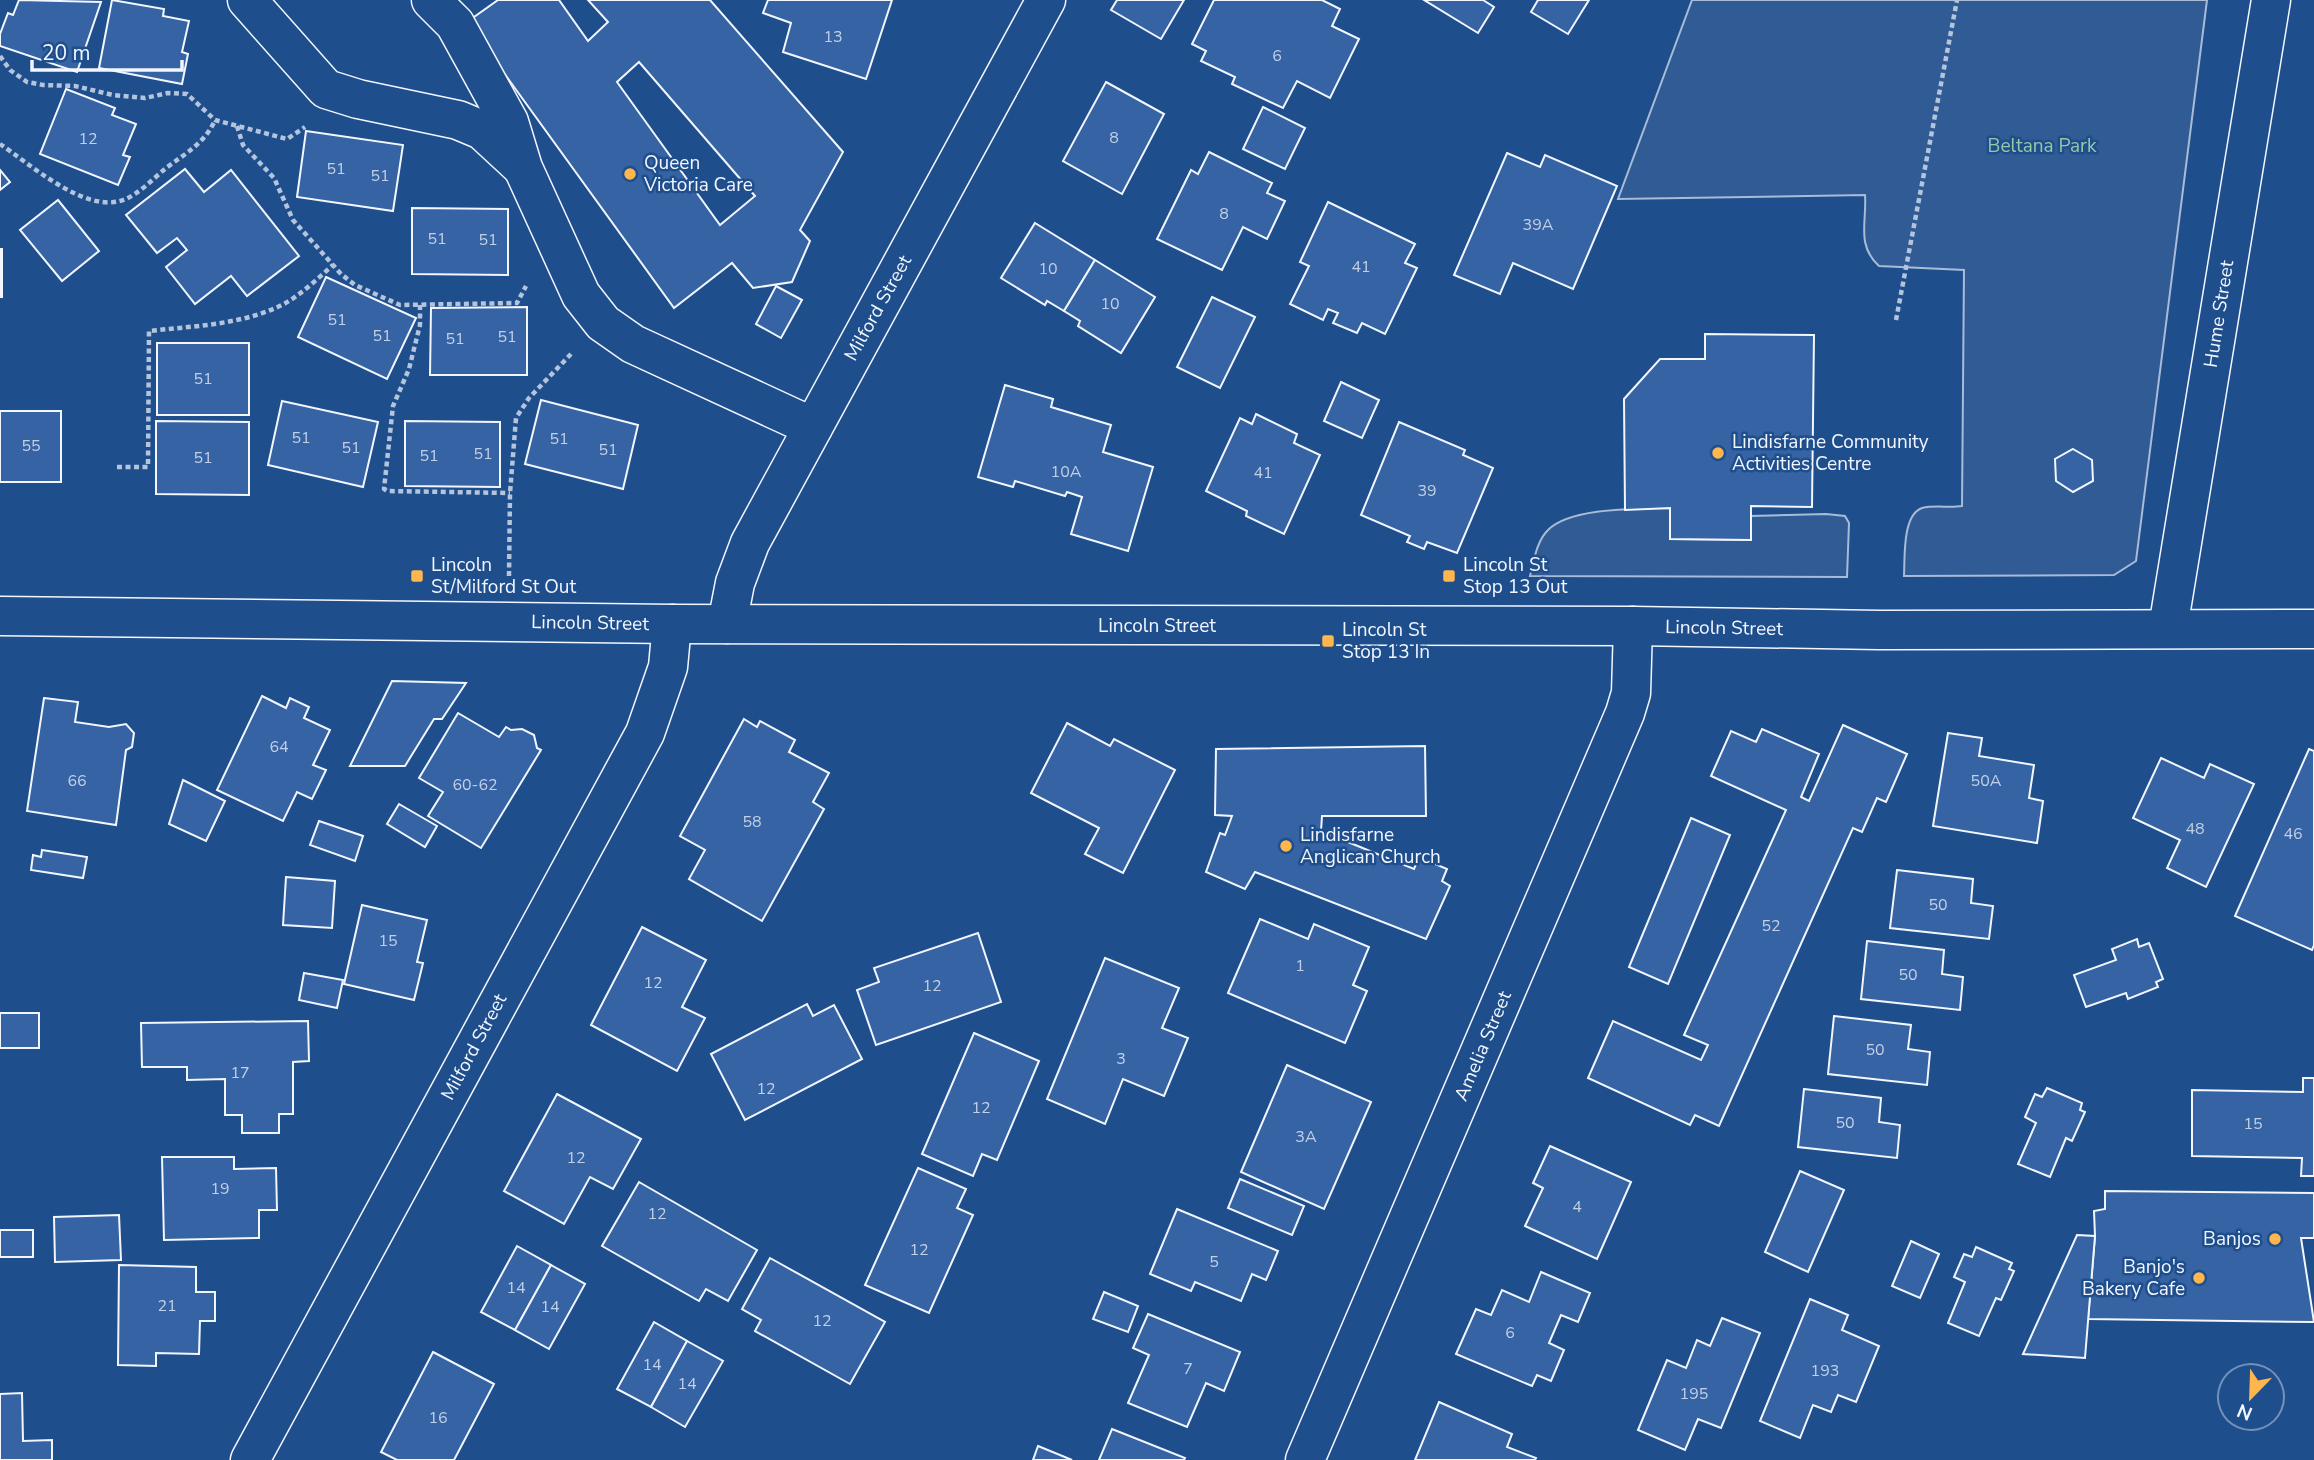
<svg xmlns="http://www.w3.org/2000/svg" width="2314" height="1460" font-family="'Nunito Sans',sans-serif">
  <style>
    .green { fill: #305b95; stroke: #a8bbd7; stroke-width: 2 }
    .building { fill: #3563a3; stroke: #f2f6ff; stroke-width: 2; fill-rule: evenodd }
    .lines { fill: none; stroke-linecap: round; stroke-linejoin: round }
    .minor-casing { stroke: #f2f6ff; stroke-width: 41 }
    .path { stroke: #b3c4dc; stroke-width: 4.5; stroke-dasharray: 5 3.5; stroke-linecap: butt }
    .minor { stroke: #1f4e8c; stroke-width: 38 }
    .poi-dot { fill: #ffb74d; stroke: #1f4e8c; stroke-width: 2.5 }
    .labels { text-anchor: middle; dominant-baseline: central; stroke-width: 5; stroke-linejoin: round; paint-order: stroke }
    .number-label { font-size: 16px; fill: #c3d1e8 }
    .park-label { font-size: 19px; fill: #97c8a6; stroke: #1f4e8c }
    .poi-label { font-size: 19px; fill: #f2f6ff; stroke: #1f4e8c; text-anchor: start }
    .street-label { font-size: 19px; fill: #f2f6ff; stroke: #1f4e8c }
  </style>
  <rect width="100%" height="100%" fill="#1f4e8c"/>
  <g class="green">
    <path d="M 1692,0 L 2207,0 L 2136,561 L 2114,575 L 1904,576 C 1905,558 1902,515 1922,508 C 1934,505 1950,508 1962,506 L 1964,270 L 1879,266 C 1856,245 1867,222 1865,195 L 1618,199 Z"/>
    <path d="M 1670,508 L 1670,539 L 1751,540 L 1751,516 L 1826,514 L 1845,516 L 1849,523 L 1847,577 L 1530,576 C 1534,561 1536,542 1548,530 C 1571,507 1638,509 1670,508 Z"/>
  </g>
  <g class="building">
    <path d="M 19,0 L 101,2 L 77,72 L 0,46 L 0,34 L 8,13 L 13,15 Z"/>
    <path d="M 112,0 L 164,9 L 163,16 L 189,21 L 182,52 L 188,54 L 182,84 L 99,68 Z"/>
    <path d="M 498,0 L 559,0 L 588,41 L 608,22 L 588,0 L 710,0 L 843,152 L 800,230 L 810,241 L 792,282 L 753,288 L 732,263 L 674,308 L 467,22 ZM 639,62 L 755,196 L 720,225 L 617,82 Z"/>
    <path d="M 768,0 L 892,0 L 866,79 L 783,52 L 791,23 L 763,13 Z"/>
    <path d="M 1117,0 L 1184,0 L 1161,39 L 1111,10 Z"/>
    <path d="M 1214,0 L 1322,0 L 1340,9 L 1332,26 L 1359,39 L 1330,98 L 1297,81 L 1283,108 L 1232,84 L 1235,77 L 1201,61 L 1206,51 L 1192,44 Z"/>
    <path d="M 1424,0 L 1483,0 L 1494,7 L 1478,33 Z"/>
    <path d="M 1538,0 L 1589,0 L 1568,34 L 1531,12 Z"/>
    <path d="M 1106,82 L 1164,114 L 1122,194 L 1063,161 Z"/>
    <path d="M 66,89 L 115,108 L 112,115 L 136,124 L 123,155 L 130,157 L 118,185 L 40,154 Z"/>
    <path d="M 1263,107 L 1305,128 L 1285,169 L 1243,149 Z"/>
    <path d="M 306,131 L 403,145 L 393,211 L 297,197 Z"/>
    <path d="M 1209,152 L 1272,183 L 1267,193 L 1285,201 L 1267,239 L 1243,227 L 1222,270 L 1157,239 L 1191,170 L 1198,174 Z"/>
    <path d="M 1507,153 L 1540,167 L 1545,155 L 1617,186 L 1573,289 L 1513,263 L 1500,294 L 1454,275 Z"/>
    <path d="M 185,169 L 204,192 L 231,170 L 299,256 L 247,296 L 231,276 L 195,304 L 166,267 L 187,250 L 177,238 L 157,253 L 126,215 Z"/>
    <path d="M 0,170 L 10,182 L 0,190 Z"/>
    <path d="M 58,200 L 99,251 L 62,281 L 20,230 Z"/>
    <path d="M 1328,202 L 1415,244 L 1405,263 L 1417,268 L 1385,334 L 1362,323 L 1357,333 L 1333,323 L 1338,313 L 1328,309 L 1323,320 L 1290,304 L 1309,266 L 1300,262 Z"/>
    <path d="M 412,208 L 508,209 L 508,275 L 412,274 Z"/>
    <path d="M 1035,223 L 1095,260 L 1064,311 L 1047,301 L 1045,305 L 1001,278 Z"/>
    <rect x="0" y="249" width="2" height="48"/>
    <path d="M 1095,260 L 1155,297 L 1121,353 L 1078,326 L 1080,321 L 1064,311 Z"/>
    <path d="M 326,277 L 416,318 L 387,379 L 298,337 Z"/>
    <path d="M 776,286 L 802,300 L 781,338 L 756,324 Z"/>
    <path d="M 1212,297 L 1255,317 L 1220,388 L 1177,367 Z"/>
    <path d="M 527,307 L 527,375 L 430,375 L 431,308 Z"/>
    <path d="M 1705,334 L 1814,335 L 1812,507 L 1751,506 L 1751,540 L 1670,539 L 1670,508 L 1625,510 L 1624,399 L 1660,359 L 1705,359 Z"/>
    <rect x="157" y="343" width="92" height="72"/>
    <path d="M 1341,382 L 1379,400 L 1362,438 L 1324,421 Z"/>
    <path d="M 1005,385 L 1053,399 L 1051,407 L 1111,425 L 1103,452 L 1153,467 L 1128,551 L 1071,534 L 1082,497 L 1067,492 L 1065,496 L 1015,481 L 1013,487 L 978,477 Z"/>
    <path d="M 541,400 L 638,425 L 623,489 L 525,464 Z"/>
    <path d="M 282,401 L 378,422 L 363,487 L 268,465 Z"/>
    <rect x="0" y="411" width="61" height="71"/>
    <path d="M 1256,414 L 1297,434 L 1294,443 L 1320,455 L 1284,534 L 1246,516 L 1247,511 L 1206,491 L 1240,418 L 1252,424 Z"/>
    <path d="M 156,421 L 249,422 L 249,495 L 156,494 Z"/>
    <path d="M 405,421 L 500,422 L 500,487 L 405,486 Z"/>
    <path d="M 1399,422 L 1465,450 L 1463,455 L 1493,468 L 1457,553 L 1427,542 L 1424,549 L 1407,542 L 1410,536 L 1361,515 Z"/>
    <path d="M 2073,449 L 2092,460 L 2093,481 L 2073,492 L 2056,481 L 2055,459 Z"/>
    <path d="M 392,681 L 466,683 L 442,719 L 434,719 L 405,766 L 350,766 Z"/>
    <path d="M 262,696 L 286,708 L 290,698 L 309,707 L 304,718 L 330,730 L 313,765 L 326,770 L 312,799 L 297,792 L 283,821 L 217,790 Z"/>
    <path d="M 44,698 L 78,702 L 75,722 L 109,727 L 126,724 L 134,733 L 132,747 L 126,750 L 116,825 L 27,811 Z"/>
    <path d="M 458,713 L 499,737 L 506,727 L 511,730 L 522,729 L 534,735 L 537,748 L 541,750 L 481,848 L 428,816 L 443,792 L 419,778 Z"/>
    <path d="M 744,719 L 757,727 L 760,721 L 795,740 L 789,752 L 829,773 L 813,802 L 824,809 L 762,921 L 689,879 L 705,850 L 680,836 Z"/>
    <path d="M 1067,723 L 1110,746 L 1114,739 L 1175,770 L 1123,873 L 1085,854 L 1099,828 L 1031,793 Z"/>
    <path d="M 1843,725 L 1907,754 L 1886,802 L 1877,798 L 1862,832 L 1853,828 L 1719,1126 L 1695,1115 L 1690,1125 L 1588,1078 L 1613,1021 L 1701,1060 L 1708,1045 L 1684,1035 L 1786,810 L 1711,776 L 1731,731 L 1756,742 L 1762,729 L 1819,754 L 1801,797 L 1809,801 Z"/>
    <path d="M 1948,733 L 1982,738 L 1979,756 L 2034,765 L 2029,798 L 2043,801 L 2037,843 L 1933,826 Z"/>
    <path d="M 1425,746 L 1426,816 L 1322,816 L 1321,831 L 1414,869 L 1419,857 L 1447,869 L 1442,881 L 1450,886 L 1426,939 L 1255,872 L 1245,889 L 1206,872 L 1220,833 L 1225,835 L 1232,816 L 1215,815 L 1216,749 Z"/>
    <path d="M 2309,749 L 2314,751 L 2314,945 L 2312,950 L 2235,916 Z"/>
    <path d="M 2161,758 L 2204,778 L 2210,764 L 2254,784 L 2206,887 L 2167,868 L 2180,840 L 2133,818 Z"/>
    <path d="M 183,780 L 225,801 L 206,841 L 169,824 Z"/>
    <path d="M 399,804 L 437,826 L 425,847 L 387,824 Z"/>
    <path d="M 1691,818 L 1730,835 L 1668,984 L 1629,967 Z"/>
    <path d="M 319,821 L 363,836 L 355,861 L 310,845 Z"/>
    <path d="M 42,850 L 87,857 L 83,878 L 31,870 L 33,855 L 41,857 Z"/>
    <path d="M 1897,870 L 1973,879 L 1971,903 L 1993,906 L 1989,939 L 1890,928 Z"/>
    <path d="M 286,877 L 335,881 L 332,928 L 283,925 Z"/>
    <path d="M 362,905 L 427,920 L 417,962 L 423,963 L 414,1000 L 344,984 Z"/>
    <path d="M 1260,919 L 1308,939 L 1314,924 L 1369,947 L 1353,985 L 1367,991 L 1345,1043 L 1228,993 Z"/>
    <path d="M 642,927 L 706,960 L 682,1007 L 705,1018 L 677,1071 L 591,1025 Z"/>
    <path d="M 978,933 L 1001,1002 L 876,1045 L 857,990 L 879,982 L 874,968 Z"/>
    <path d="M 2137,939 L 2139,947 L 2149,943 L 2163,979 L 2156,982 L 2158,987 L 2128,999 L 2126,993 L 2086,1007 L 2074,975 L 2116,960 L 2112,949 Z"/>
    <path d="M 1867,941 L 1944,950 L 1942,974 L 1963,977 L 1960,1010 L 1861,999 Z"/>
    <path d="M 1105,958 L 1179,988 L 1162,1028 L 1188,1038 L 1164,1096 L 1123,1079 L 1105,1124 L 1047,1099 Z"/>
    <path d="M 304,973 L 343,980 L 337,1008 L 299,1000 Z"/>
    <path d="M 807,1004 L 813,1016 L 834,1005 L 862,1059 L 745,1120 L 711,1054 Z"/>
    <rect x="0" y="1013" width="39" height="35"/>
    <path d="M 1834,1016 L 1911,1025 L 1908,1049 L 1930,1052 L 1927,1085 L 1828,1074 Z"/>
    <path d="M 308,1021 L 309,1061 L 293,1062 L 293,1114 L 279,1114 L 279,1133 L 242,1133 L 242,1115 L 225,1115 L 225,1079 L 187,1080 L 187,1067 L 142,1067 L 141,1023 Z"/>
    <path d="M 974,1033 L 1039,1061 L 997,1160 L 982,1154 L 973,1176 L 922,1154 Z"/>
    <path d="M 1287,1065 L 1371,1102 L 1324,1209 L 1241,1172 Z"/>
    <path d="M 2303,1078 L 2314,1078 L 2314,1176 L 2301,1176 L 2302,1158 L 2192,1156 L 2192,1090 L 2303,1092 Z"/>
    <path d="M 2047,1088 L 2082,1103 L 2080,1110 L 2085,1112 L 2072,1141 L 2066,1138 L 2050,1177 L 2018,1164 L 2036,1123 L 2025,1117 L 2035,1094 L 2042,1097 Z"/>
    <path d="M 1804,1089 L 1881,1098 L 1879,1122 L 1900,1125 L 1897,1158 L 1798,1147 Z"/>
    <path d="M 557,1094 L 641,1139 L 613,1189 L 590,1177 L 564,1224 L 504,1191 Z"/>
    <path d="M 1550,1146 L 1631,1182 L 1597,1259 L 1525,1226 L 1543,1188 L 1533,1183 Z"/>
    <path d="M 162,1157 L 234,1157 L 234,1169 L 276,1168 L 277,1210 L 259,1210 L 259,1238 L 164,1240 Z"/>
    <path d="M 918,1168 L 966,1189 L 957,1208 L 973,1215 L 929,1313 L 865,1285 Z"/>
    <path d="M 1800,1171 L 1844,1190 L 1808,1272 L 1765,1252 Z"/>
    <path d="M 1240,1179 L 1304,1206 L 1292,1235 L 1228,1208 Z"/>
    <path d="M 639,1182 L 757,1250 L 728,1301 L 706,1289 L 699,1301 L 602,1246 Z"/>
    <path d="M 2105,1191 L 2314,1193 L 2314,1238 L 2301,1238 L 2314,1322 L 2088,1319 L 2095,1236 L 2094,1211 L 2105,1209 Z"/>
    <path d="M 1177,1209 L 1278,1251 L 1266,1280 L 1252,1274 L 1241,1301 L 1195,1282 L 1191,1291 L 1150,1274 Z"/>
    <path d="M 119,1215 L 121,1260 L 55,1262 L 54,1217 Z"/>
    <rect x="0" y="1230" width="33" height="27"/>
    <path d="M 2077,1235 L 2095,1236 L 2085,1358 L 2023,1354 Z"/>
    <path d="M 1911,1241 L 1939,1254 L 1920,1298 L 1892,1286 Z"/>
    <path d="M 517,1246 L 551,1265 L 515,1330 L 481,1312 Z"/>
    <path d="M 1976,1247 L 2012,1263 L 2009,1269 L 2014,1271 L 2001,1300 L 1996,1298 L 1979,1336 L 1948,1323 L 1965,1282 L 1954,1277 L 1964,1254 L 1972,1257 Z"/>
    <path d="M 770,1258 L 885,1322 L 850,1384 L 755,1331 L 761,1320 L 742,1309 Z"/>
    <path d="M 119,1265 L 196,1267 L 196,1292 L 215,1292 L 215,1321 L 200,1321 L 199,1354 L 156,1353 L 156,1366 L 118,1365 Z"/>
    <path d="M 551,1265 L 585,1284 L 549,1349 L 515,1330 Z"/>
    <path d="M 1541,1272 L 1590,1293 L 1578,1322 L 1561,1315 L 1549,1343 L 1564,1350 L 1551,1381 L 1537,1375 L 1532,1386 L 1456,1354 L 1476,1309 L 1491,1315 L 1502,1290 L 1529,1302 Z"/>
    <path d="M 1104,1292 L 1138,1306 L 1128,1332 L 1093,1319 Z"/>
    <path d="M 1810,1299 L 1848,1315 L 1842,1330 L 1879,1346 L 1856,1402 L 1838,1395 L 1831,1412 L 1813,1405 L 1800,1438 L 1760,1421 Z"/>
    <path d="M 1148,1314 L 1240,1352 L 1224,1391 L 1206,1383 L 1187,1427 L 1128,1403 L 1149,1355 L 1133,1348 Z"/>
    <path d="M 1722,1318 L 1760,1333 L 1721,1428 L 1698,1419 L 1685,1450 L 1638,1430 L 1667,1360 L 1686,1368 L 1697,1340 L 1710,1346 Z"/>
    <path d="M 654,1322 L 687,1341 L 651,1407 L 617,1389 Z"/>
    <path d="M 687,1341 L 723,1361 L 685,1427 L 651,1407 Z"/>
    <path d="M 433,1352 L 494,1384 L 454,1460 L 397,1460 L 381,1452 Z"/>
    <path d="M 22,1393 L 23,1441 L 52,1440 L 52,1460 L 0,1460 L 0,1394 Z"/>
    <path d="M 1439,1402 L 1512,1434 L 1507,1447 L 1536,1458 L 1535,1460 L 1415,1460 Z"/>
    <path d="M 1112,1429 L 1185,1458 L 1184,1460 L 1099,1460 Z"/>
    <path d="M 1038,1446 L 1072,1460 L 1033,1460 Z"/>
  </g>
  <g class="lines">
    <g class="minor-casing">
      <g id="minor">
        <path d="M 247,0 L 326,89 L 358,99 L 458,120 L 482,130 L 522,167"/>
        <path d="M 431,0 L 455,24 L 509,122 L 523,168 L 581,295 L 603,323 L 633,344 L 813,427"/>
        <path d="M 0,616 L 672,624 L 1633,626 L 1879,630 L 2314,629"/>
        <path d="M 727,624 L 735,583 L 750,543 L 1046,0"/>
        <path d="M 2168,628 L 2271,0"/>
        <path d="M 250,1460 L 645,733 L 668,667 L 672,624"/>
        <path d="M 1305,1460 L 1625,713 L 1631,693 L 1633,626"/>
      </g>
    </g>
    <g class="path">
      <path d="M 0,56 L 10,70 L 27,82 L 43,85 L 75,86 L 113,95 L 145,98 L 168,93 L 187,94 L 215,120 L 287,139 L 305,127"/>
      <path d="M 237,126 L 243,145 L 274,178 L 293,220 L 341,274 L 355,285 L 400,305 L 517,303 L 526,286"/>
      <path d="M 0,144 C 30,164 85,214 123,200 C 138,195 154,178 166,168 C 186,153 205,143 215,120"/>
      <path d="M 420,305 L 420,325 L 409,369 L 393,406 L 384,489 L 387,491 L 510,493"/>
      <path d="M 1896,320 L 1957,0"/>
      <path d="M 117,467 L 148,467 L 149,331 C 193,326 241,325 282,305 C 301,295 317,279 333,265"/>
      <path d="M 509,576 L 510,493 L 516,418 L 529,398 L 571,354"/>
    </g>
    <use href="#minor" class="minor"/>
  </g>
  <g class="poi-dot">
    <circle cx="630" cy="174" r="7"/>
    <circle cx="1718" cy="453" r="7"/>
    <rect x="410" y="569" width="14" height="14" rx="3.5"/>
    <rect x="1442" y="569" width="14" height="14" rx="3.5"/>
    <rect x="1321" y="634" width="14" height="14" rx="3.5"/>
    <circle cx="1286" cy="846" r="7"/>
    <circle cx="2275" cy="1239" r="7"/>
    <circle cx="2199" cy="1278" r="7"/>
  </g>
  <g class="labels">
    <g class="number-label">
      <text x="833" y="37">13</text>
      <text x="1277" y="56">6</text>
      <text x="1114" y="138">8</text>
      <text x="88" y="139">12</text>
      <text x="336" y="169">51</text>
      <text x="380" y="176">51</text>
      <text x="1224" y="214">8</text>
      <text x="1538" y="225">39A</text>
      <text x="437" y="239">51</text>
      <text x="488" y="240">51</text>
      <text x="1361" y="267">41</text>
      <text x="1048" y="269">10</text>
      <text x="1110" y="304">10</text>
      <text x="337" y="320">51</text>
      <text x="382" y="336">51</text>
      <text x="507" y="337">51</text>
      <text x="455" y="339">51</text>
      <text x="203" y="379">51</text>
      <text x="301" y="438">51</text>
      <text x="559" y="439">51</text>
      <text x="31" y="446">55</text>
      <text x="351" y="448">51</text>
      <text x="608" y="450">51</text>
      <text x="483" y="454">51</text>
      <text x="429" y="456">51</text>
      <text x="203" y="458">51</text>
      <text x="1066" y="472">10A</text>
      <text x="1263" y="473">41</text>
      <text x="1427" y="491">39</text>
      <text x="279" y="747">64</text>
      <text x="77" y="781">66</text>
      <text x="1986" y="781">50A</text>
      <text x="475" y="785">60-62</text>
      <text x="752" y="822">58</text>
      <text x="2195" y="829">48</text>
      <text x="2293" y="834">46</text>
      <text x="1938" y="905">50</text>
      <text x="1771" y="926">52</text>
      <text x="388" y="941">15</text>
      <text x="1300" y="966">1</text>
      <text x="1908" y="975">50</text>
      <text x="653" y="983">12</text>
      <text x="932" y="986">12</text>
      <text x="1875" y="1050">50</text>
      <text x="1121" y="1059">3</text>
      <text x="240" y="1073">17</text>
      <text x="766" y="1089">12</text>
      <text x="981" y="1108">12</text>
      <text x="1845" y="1123">50</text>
      <text x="2253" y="1124">15</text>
      <text x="1306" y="1137">3A</text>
      <text x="576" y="1158">12</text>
      <text x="220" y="1189">19</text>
      <text x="1577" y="1207">4</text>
      <text x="657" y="1214">12</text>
      <text x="919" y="1250">12</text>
      <text x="1214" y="1262">5</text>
      <text x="516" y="1288">14</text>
      <text x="167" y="1306">21</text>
      <text x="550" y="1307">14</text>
      <text x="822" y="1321">12</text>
      <text x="1510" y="1333">6</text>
      <text x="652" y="1365">14</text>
      <text x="1188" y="1369">7</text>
      <text x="1825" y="1371">193</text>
      <text x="687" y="1384">14</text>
      <text x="1694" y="1394">195</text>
      <text x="438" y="1418">16</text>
    </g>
    <g class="park-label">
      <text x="2042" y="146">Beltana Park</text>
    </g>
    <g class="poi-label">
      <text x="644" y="163">Queen<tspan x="644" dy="22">Victoria Care</tspan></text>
      <text x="1732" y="442">Lindisfarne Community<tspan x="1732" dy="22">Activities Centre</tspan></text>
      <text x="431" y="565">Lincoln<tspan x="431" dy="22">St/Milford St Out</tspan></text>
      <text x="1463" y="565">Lincoln St<tspan x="1463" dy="22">Stop 13 Out</tspan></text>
      <text x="1342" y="630">Lincoln St<tspan x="1342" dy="22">Stop 13 In</tspan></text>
      <text x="1300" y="835">Lindisfarne<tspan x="1300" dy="22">Anglican Church</tspan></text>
      <text x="2261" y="1239" text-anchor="end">Banjos</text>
      <text x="2185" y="1267" text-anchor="end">Banjo's<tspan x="2185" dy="22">Bakery Cafe</tspan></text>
    </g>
    <g class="street-label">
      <text transform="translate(878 308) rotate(-61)">Milford Street</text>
      <text transform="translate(2219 314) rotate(-81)">Hume Street</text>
      <text transform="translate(590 623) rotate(1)">Lincoln Street</text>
      <text x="1157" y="626">Lincoln Street</text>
      <text transform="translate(1724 628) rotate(1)">Lincoln Street</text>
      <text transform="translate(1483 1046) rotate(-67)">Amelia Street</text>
      <text transform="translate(474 1047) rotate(-62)">Milford Street</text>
    </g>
  </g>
  <g transform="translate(2251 1397) rotate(203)"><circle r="33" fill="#1f4e8c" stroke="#7391ba" stroke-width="2"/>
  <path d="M0-5L12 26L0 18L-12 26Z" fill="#ffb74d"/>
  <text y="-10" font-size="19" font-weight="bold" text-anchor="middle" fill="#f2f6ff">N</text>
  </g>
  <path d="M32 60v10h150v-10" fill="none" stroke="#f2f6ff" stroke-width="3.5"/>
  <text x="42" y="60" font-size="21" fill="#f2f6ff" stroke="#1f4e8c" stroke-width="5" paint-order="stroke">20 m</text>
</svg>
